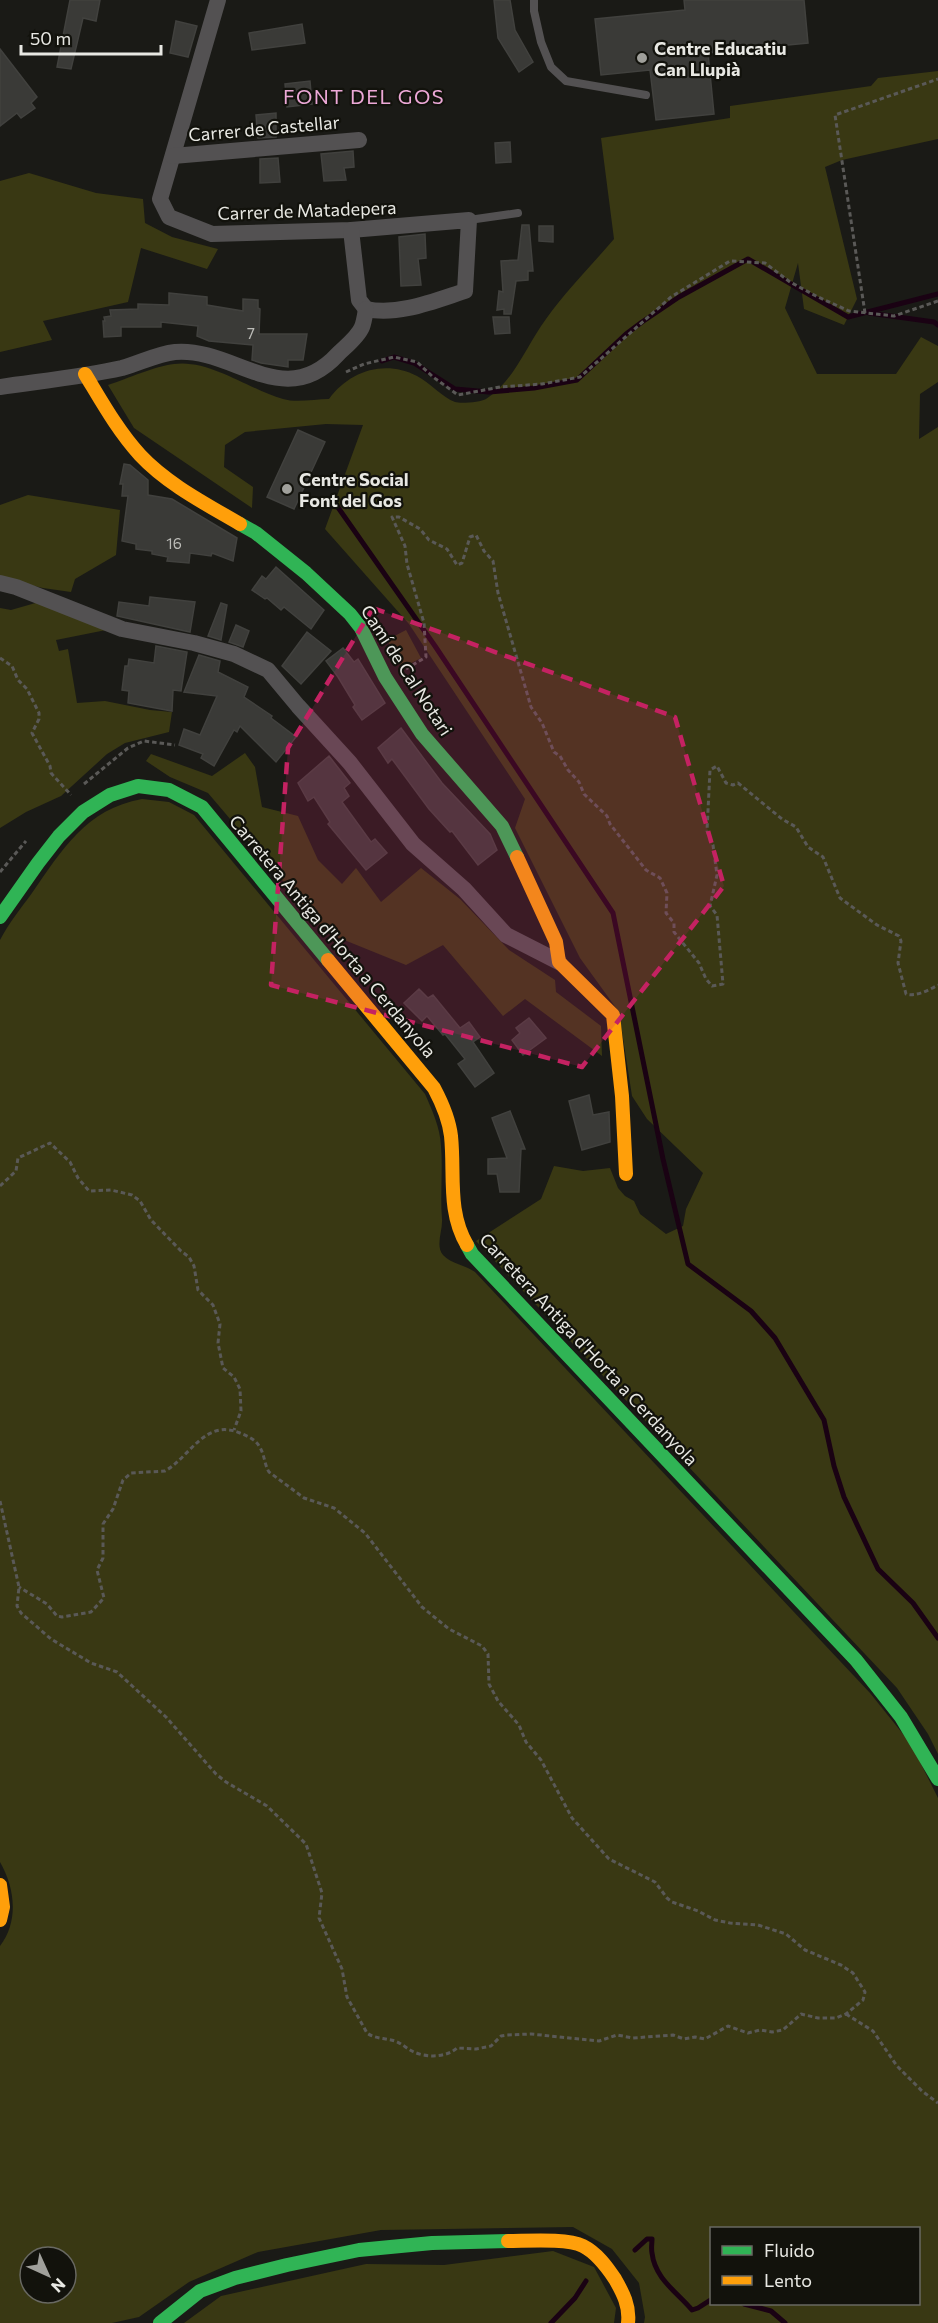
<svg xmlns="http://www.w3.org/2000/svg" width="938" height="2323" font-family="Commissioner,sans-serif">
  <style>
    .green { fill: #393813; fill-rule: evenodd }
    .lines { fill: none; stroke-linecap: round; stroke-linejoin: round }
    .stream { stroke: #1a0213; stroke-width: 5 }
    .building { fill: #3a3a37; stroke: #41413e; stroke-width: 1.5 }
    .path { stroke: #5a5957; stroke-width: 3; stroke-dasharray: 4.5 3; stroke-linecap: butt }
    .lane { stroke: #535152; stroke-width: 8 }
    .street { stroke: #535152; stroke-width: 16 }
    .fast { stroke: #30b455; stroke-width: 14 }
    .slow { stroke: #ff9f0a; stroke-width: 14 }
    .marked { fill: #c42262; fill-opacity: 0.2; stroke: #c42262; stroke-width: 4.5; stroke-dasharray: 12 8; stroke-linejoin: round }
    .poi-dot { fill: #a0a09b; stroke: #12120c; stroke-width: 2 }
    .labels { text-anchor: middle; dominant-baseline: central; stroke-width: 4.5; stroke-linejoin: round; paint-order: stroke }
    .number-label { font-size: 15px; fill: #bcbcb8 }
    .poi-label { font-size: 18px; font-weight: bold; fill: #e8e8e3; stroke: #12120c; text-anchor: start }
    .street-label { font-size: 18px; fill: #e8e8e3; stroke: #12120c }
    .neighbourhood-label { font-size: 20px; letter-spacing: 1.5px; fill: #eca8d7; stroke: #12120c }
  </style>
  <rect width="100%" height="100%" fill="#1a1a16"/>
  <g class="green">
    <path d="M 938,71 L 938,139 L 842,160 L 825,167 L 857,299 L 844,325 L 804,309 L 798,263 L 785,308 L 817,374 L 896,374 L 921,337 L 938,346 L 938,382 L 920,394 L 919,439 L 938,427 L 938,1754 L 928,1734 L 897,1688 L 476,1241 L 541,1199 L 554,1166 L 583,1171 L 610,1168 L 618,1188 L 625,1196 L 634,1201 L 640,1214 L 666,1234 L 683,1226 L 686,1209 L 703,1173 L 647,1119 L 632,1096 L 619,1012 L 580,958 L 515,828 L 525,799 L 409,624 L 325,529 L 363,425 L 326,424 L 245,432 L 225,445 L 224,467 L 253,487 L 252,508 L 134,428 L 108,385 C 127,379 155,366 174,364 C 210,359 250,390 283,399 C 296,403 315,399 329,399 C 349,371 385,359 417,376 C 429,382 443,398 455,402 C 461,404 481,402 486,399 C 515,380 526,346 546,319 C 566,291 591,266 614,239 L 601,138 L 730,118 L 730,106 L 871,86 L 878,78 Z"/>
    <path d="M 29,173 L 96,193 L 143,199 L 145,223 L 172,237 L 218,249 L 207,269 L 141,248 L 128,302 L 43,321 L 52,340 L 0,352 L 0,181 Z"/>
    <path d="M 28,495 L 120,510 L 116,555 L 75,579 L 71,592 L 43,588 L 0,578 L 0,505 Z"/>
    <path d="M 39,602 L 111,629 L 56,640 L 59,651 L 68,649 L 77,703 L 105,701 L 150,710 L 172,712 L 169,732 L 125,743 L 107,754 L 61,796 L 26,812 L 0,828 L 0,608 L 11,610 Z"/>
    <path d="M 406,630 L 421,658 L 402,668 L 387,640 Z"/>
    <path d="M 245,753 L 255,767 L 262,807 L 298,816 L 318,860 L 342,884 L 356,868 L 381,902 L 421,868 L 460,899 L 509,950 L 555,980 L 556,992 L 601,1026 L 602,1056 L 525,999 L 503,1016 L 443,945 L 406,965 L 327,933 L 208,793 L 170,777 L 146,761 L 151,754 L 212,776 Z"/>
    <path d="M 142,799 L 169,802 L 194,815 L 425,1094 C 432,1110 440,1127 441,1146 C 443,1170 440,1195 442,1219 C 443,1230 435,1246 443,1255 C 451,1264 466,1265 475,1272 L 870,1693 L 911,1744 L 938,1798 L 938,2323 L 644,2323 L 645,2317 L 639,2283 L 612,2249 L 573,2227 L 381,2230 L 258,2252 L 189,2282 L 139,2317 L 112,2323 L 0,2323 L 0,1946 C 19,1921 15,1888 0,1862 L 0,940 C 9,923 21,908 32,893 C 62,850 86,809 142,799 ZM 712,2228 L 918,2228 L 918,2304 L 712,2304 ZM 30,2257 L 66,2257 L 66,2293 L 30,2293 Z"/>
    <path d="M 553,2251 L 594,2267 L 616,2308 L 614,2323 L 184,2323 L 221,2296 L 366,2264 L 444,2265 Z"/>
  </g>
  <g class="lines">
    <g class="stream">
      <path d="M 869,313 L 934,322 L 938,325"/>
      <path d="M 382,361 L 394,357 L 414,363 L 455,389 L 489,392 L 534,388 L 577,380 L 626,334 L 642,322 L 679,297 L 748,259 L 848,317 L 938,294"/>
      <path d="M 337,506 L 435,646 L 613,913 L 663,1159 L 688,1264 L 751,1311 L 775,1338 L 824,1420 L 834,1466 L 844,1497 L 878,1569 L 913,1603 L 938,1638"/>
      <path d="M 635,2250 L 647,2239 L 652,2239 C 652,2243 651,2248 652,2253 C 655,2279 677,2292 692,2310 L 698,2308 L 712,2299"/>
      <path d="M 744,2304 L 771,2311 L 785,2323"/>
      <path d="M 551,2323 L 575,2298 L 586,2281"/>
    </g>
  </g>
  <g class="building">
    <path d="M 70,0 L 100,0 L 96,21 L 83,18 L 71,69 L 57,67 Z"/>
    <path d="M 494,0 L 510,0 L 515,30 L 533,62 L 519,72 L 498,38 Z"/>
    <path d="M 684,0 L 804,0 L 808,43 L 708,53 L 714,114 L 656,120 L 650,70 L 601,75 L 595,19 L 685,10 Z"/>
    <path d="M 176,21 L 197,26 L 188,57 L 170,53 Z"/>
    <path d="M 302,24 L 305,43 L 252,50 L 249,33 Z"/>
    <path d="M 0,49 L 37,97 L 31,103 L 35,108 L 21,118 L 17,113 L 0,126 Z"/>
    <path d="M 310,81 L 312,104 L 287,107 L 285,84 Z"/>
    <path d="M 276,113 L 276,137 L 258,138 L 256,115 Z"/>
    <path d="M 510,142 L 511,162 L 496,163 L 495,143 Z"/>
    <path d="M 353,151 L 354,167 L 344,168 L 346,180 L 324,181 L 321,154 Z"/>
    <path d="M 278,158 L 280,182 L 260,183 L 260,159 Z"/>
    <path d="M 522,225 L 529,225 L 533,271 L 528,271 L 528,280 L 516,281 L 511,314 L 504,314 L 504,309 L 497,310 L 499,291 L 503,292 L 501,261 L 518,260 Z"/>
    <path d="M 539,226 L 553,226 L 553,242 L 539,241 Z"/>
    <path d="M 425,234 L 426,258 L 418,259 L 421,285 L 401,286 L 399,237 Z"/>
    <path d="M 169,293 L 207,297 L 207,305 L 243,311 L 243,299 L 258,300 L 258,308 L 260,309 L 259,334 L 307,334 L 303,360 L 288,360 L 288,367 L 261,363 L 252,360 L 253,345 L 209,341 L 197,336 L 198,326 L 161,322 L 161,327 L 121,327 L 121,336 L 104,337 L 103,321 L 105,321 L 104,317 L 111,316 L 110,310 L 138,309 L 138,304 L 169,305 Z"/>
    <path d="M 493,317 L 509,317 L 510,333 L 495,334 Z"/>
    <path d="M 298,430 L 325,442 L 294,509 L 267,497 Z"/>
    <path d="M 124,464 L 130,465 L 148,480 L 148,495 L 172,499 L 237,538 L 233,561 L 212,553 L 211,556 L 190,553 L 189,563 L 167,561 L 168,557 L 152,554 L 152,551 L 136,549 L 136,544 L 122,541 L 128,496 L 122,496 L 123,484 L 120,484 Z"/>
    <path d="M 276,567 L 324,610 L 311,629 L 284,607 L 281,610 L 267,598 L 265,599 L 252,590 L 262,576 L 266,579 Z"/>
    <path d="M 150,597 L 195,602 L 190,632 L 117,616 L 119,602 L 149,606 Z"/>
    <path d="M 221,603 L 227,605 L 221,640 L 208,636 Z"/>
    <path d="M 236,625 L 249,631 L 243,647 L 229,642 Z"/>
    <path d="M 307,632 L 331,651 L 301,684 L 282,666 Z"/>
    <path d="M 156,646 L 187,652 L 181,691 L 173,690 L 172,711 L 128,703 L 129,691 L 122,690 L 125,666 L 128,666 L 129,659 L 154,663 Z"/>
    <path d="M 343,648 L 354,662 L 358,659 L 385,703 L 362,720 L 353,707 L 355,705 L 338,677 L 326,661 Z"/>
    <path d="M 199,655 L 220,661 L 218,672 L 248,687 L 244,697 L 272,716 L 271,718 L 296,737 L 276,762 L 240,726 L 237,732 L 234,730 L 214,766 L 201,758 L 203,754 L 179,745 L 184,729 L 200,735 L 217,696 L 184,692 Z"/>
    <path d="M 401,728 L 442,783 L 490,834 L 497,850 L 478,865 L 452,831 L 450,832 L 429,809 L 392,759 L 388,763 L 378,748 Z"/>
    <path d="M 329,756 L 350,783 L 344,788 L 349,796 L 342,802 L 371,842 L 375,839 L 387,853 L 366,870 L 328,824 L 330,822 L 314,797 L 308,801 L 298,783 Z"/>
    <path d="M 419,989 L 428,998 L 433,995 L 460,1028 L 469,1022 L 480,1037 L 473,1042 L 494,1073 L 475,1087 L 458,1064 L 465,1059 L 445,1034 L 443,1035 L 427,1016 L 422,1021 L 404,1003 Z"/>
    <path d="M 529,1018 L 546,1038 L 523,1055 L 512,1040 L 520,1033 L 516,1028 Z"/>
    <path d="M 589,1095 L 593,1115 L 609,1112 L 610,1142 L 582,1150 L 569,1101 Z"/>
    <path d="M 510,1111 L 525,1149 L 521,1149 L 519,1192 L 500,1192 L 497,1174 L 488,1174 L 488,1159 L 507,1158 L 492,1118 Z"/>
  </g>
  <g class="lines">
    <g class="path">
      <path d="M 865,313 L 835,115 L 938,79"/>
      <path d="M 346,372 L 364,364 L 394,357 L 417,362 L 433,377 L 458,395 L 500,387 L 542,384 L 580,377 L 671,297 L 730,261 L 765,263 L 790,282 L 816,296 L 849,311 L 894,316 L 938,301"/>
      <path d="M 0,658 L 12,666 L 18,680 L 27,689 L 39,713 L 39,719 L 32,733 L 50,766 L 51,773 L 71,795"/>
      <path d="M 406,669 L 426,657 L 424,623 L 407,564 L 405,546 L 392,517 L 399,517 L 420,529 L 429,540 L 447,549 L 457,565 L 462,563 L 470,537 L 476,535 L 484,551 L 493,561 L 498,593 L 531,707 L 542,723 L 554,752 L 560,756 L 568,770 L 579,782 L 584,794 L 607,816 L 610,824 L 646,870 L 660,878 L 667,893 L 666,913 L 674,923 L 674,932 L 699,963 L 706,979 L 712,986 L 723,984 L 717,915 L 710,906 L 717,875 L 713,845 L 707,831 L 710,770 L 717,766 L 726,783 L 733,785 L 738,783 L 782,819 L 796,827 L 808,847 L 823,857 L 840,898 L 877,925 L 899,936 L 901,941 L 898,963 L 906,994 C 916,997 929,990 938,985"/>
      <path d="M 84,784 L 128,748 L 144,741 L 175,745"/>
      <path d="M 0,872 L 26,841"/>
      <path d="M 0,1186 L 16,1171 L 18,1158 L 50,1143 L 70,1162 L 78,1178 L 89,1191 L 111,1190 L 132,1195 L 140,1201 L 151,1220 L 181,1251 L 189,1257 L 194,1266 L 198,1290 L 213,1305 L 220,1324 L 218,1343 L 223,1368 L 234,1377 L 240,1389 L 241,1411 L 234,1430"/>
      <path d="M 0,1501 L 19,1587 L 17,1606 L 21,1613 L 51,1639 L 91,1663 L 117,1672 L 166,1717 L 216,1774 L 226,1782 L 267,1806 L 306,1844 L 322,1893 L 319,1918 L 342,1969 L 347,1997 L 367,2033 C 375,2039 386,2038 395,2041 C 401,2043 406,2048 412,2051 C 425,2058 446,2058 457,2048 L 476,2049 L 491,2046 L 501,2036 L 507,2035 L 531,2034 L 599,2041 L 617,2035 L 633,2038 L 673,2035 L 684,2039 L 695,2037 L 705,2039 L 728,2026 L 748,2033 L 760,2030 L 772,2032 L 783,2030 L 801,2014 L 818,2018 L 836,2018 L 846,2014 L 863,2000 L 865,1992 L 853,1973 L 841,1965 L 805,1950 L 786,1934 L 758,1925 L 730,1923 L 715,1920 L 698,1911 L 672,1902 L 667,1898 L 655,1882 L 609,1859 L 572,1818 L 541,1760 L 526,1742 L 519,1725 L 498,1701 L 489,1684 L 488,1654 L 482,1646 L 449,1629 L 422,1607 L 365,1533 L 334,1508 L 304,1498 L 269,1472 C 264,1464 265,1455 259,1446 C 255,1439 247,1436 240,1433 C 205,1418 190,1457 165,1471 L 131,1473 L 123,1480 L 113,1509 L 103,1524 L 103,1558 L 97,1570 L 104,1598 L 91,1612 L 62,1617 L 57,1616 L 47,1604 L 19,1587"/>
      <path d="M 846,2014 L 873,2031 L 897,2066 L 922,2091 L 938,2103"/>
    </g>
    <g class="lane">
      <path d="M 534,0 L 534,11 L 541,42 L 551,67 L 566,81 L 646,95"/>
      <path d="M 469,220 L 518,213"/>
    </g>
    <g class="street">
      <path d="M 218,0 L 160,199 L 169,217 L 212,234 L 351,230 L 469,220 L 465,291 C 434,301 398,316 366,309"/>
      <path d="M 173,156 L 359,140"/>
      <path d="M 351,230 L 359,300 L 366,309"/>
      <path d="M 0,387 C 41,381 82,377 122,368 C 140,363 157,354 175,352 C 234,347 284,413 338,354 C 345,347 358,337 362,327 C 364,322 365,315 366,309"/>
      <path d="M 0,583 L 16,587 L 122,629 L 194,643 L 234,654 L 268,670 L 298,706 L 350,763 L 413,844 L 464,889 L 506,935 L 559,962"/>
    </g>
    <g class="fast">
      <path d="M 240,524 L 256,533 L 306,573 L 350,614 L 361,628 L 385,677 L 422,734 L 502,826 L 517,857"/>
      <path d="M 0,917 L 38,863 L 59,836 L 83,812 L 110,795 L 138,786 L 169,790 L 202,807 L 328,960"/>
      <path d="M 467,1245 L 472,1254 L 856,1660 L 901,1717 L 938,1779"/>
      <path d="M 160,2323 L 200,2291 L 235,2278 L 287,2265 L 359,2250 L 432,2243 L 508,2241"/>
    </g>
    <g class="slow">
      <path d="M 85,374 C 102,402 118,431 140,455 C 167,484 206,504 240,524"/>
      <path d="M 517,857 L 556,942 L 559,962 L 613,1015 L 622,1096 L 626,1174"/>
      <path d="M 328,960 L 434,1088 C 442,1103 449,1119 451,1136 C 455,1174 447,1211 467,1245"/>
      <path d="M 0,1885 L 3,1907 L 0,1920"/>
      <path d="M 508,2241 C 527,2241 567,2238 583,2246 C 597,2253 607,2267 615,2279 C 623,2293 630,2306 628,2323"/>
    </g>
  </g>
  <path class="marked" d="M 373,608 L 675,717 L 724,886 L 582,1067 L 271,985 L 288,748 Z"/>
  <g class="poi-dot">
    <circle cx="642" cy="58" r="6"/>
    <circle cx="287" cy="489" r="6"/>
  </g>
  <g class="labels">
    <g class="number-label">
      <text x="251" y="333">7</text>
      <text x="174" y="543">16</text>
    </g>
    <g class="poi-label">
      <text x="654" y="48">Centre Educatiu<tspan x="654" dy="21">Can Llupià</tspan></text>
      <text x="299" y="479">Centre Social<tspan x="299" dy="21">Font del Gos</tspan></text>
    </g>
    <g class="street-label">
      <text transform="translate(264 128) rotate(-5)">Carrer de Castellar</text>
      <text transform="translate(307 210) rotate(-2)">Carrer de Matadepera</text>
      <text transform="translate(407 670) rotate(57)">Camí de Cal Notari</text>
      <text transform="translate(333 936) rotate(50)">Carretera Antiga d'Horta a Cerdanyola</text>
      <text transform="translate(589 1349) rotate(47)">Carretera Antiga d'Horta a Cerdanyola</text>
    </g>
    <g class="neighbourhood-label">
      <text x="364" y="96">FONT DEL GOS</text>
    </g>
  </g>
  <rect x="710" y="2227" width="210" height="78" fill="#12120c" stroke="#686862" stroke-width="1.5"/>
  <rect x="722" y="2246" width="30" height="9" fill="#30b455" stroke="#686862" stroke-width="1.5"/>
  <text x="764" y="2257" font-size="18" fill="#e8e8e3">Fluido</text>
  <rect x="722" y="2276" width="30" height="9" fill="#ff9f0a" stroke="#686862" stroke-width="1.5"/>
  <text x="764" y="2287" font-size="18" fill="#e8e8e3">Lento</text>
  <g transform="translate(48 2275) rotate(135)"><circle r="28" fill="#12120c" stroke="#686862" stroke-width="1.5"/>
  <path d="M0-4.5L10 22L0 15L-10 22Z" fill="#a0a09b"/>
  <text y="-9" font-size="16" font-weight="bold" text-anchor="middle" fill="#e8e8e3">N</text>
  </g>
  <path d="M21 45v9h140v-9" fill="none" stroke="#e8e8e3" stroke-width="3"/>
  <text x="30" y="45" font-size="18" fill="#e8e8e3" stroke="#12120c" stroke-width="4.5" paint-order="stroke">50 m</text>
</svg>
